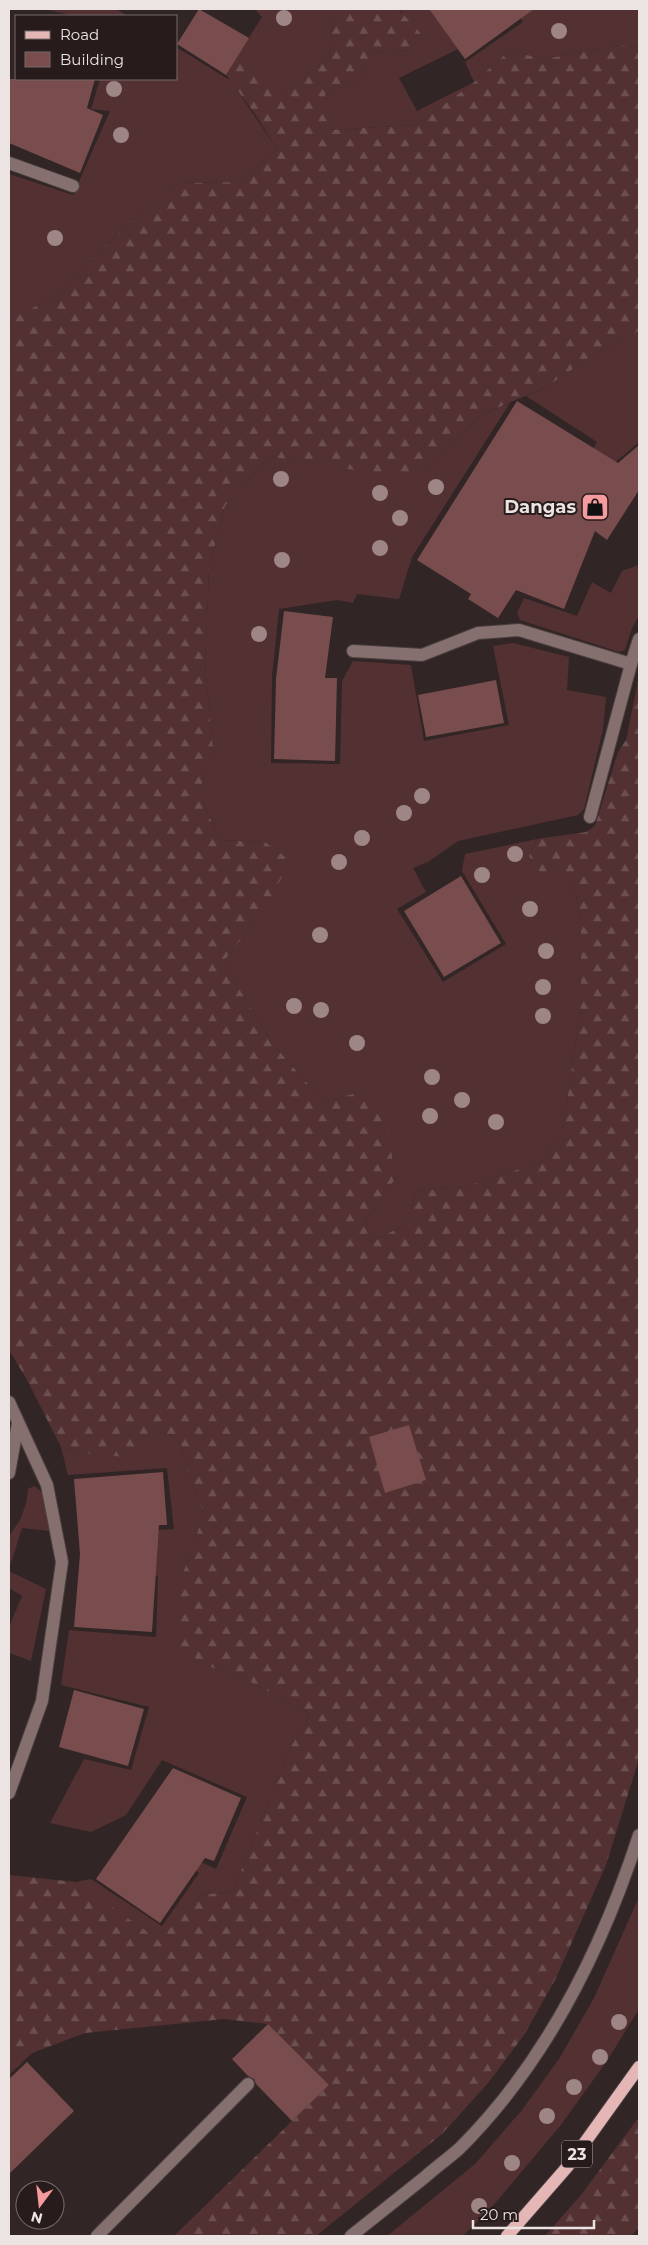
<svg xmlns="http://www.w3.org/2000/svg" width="648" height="2245" font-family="Montserrat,sans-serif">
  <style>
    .grass { fill: #533132 }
    .forest { fill: url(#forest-firs) }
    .building { fill: #794c4d }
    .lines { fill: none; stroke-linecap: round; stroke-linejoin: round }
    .minor-casing { stroke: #4c4040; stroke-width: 14 }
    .major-casing { stroke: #4c4040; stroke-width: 14 }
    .minor { stroke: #856f6f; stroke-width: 12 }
    .major { stroke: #e4b6b6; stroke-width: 12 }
    .tree { fill: #9e8686 }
    .labels { text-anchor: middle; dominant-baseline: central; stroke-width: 4; stroke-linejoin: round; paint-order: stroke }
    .shield { fill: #281b1b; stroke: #b1a7a7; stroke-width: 1 }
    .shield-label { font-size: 16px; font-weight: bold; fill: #ece3e3 }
    .poi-label { font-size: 18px; font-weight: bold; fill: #ece3e3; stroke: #281b1b; text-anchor: end }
  </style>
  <defs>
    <pattern id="forest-firs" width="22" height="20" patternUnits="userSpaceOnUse" patternTransform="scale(1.25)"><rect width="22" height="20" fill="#533132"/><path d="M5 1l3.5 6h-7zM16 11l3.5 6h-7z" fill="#6c4f50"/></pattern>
  </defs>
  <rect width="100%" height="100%" fill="#322525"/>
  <g class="grass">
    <path d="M 45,9 L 116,9 L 128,16 L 74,16 Z"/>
    <path d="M 255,9 L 335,9 L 329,57 L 278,98 L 236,58 L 262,17 Z"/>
    <path d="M 398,9 L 429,9 L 458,49 L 399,78 L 417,111 L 474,82 L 465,62 L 523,22 L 516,9 L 639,9 L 639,48 L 619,45 L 545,59 L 509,51 L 473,83 L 416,125 L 328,130 L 325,95 L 361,79 L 371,53 L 414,50 L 402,12 Z"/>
    <path d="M 176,47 L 231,81 L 277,149 L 240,182 L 176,183 L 108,243 L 50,299 L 9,320 L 9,174 L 73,195 L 110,111 L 91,109 L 100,79 L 176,79 Z"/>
    <path d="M 639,331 L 639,442 L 597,478 L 582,468 L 597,442 L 526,396 L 546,387 L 598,352 Z"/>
    <path d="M 510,403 L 412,557 L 399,599 L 357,594 L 353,603 L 337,600 L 279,609 L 272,676 L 271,763 L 340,764 L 342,681 L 353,661 L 411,665 L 424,741 L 509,725 L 493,646 L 513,643 L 569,657 L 567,690 L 606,697 L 603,729 L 584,809 L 578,815 L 458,841 L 428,862 L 413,868 L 426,892 L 397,909 L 443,982 L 506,944 L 462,871 L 465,854 L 537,839 L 529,856 L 572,875 L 581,919 L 581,1004 L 563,1130 L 541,1162 L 465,1187 L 416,1191 L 408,1223 L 370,1243 L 365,1220 L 396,1178 L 363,1091 L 324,1102 L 272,1043 L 223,962 L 260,916 L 265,842 L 220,840 L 199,794 L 213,748 L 205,664 L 209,568 L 225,506 L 269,457 L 420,473 L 481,415 Z"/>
    <path d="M 639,565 L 639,616 L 632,628 L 625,650 L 619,652 L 520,620 L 517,613 L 524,598 L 577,616 L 592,582 L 611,593 L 622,571 Z"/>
    <path d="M 158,1432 L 178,1436 L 192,1484 L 204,1513 L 181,1579 L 207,1666 L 239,1676 L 311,1714 L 290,1748 L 233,1891 L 201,1895 L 159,1941 L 76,1882 L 91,1879 L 162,1926 L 199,1873 L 142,1835 L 216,1869 L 247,1797 L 162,1760 L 126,1815 L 91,1832 L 50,1823 L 84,1759 L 131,1770 L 149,1707 L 61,1685 L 69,1630 L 156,1637 L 158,1576 L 114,1572 L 111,1533 L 174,1529 L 167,1468 L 68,1475 L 61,1447 L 85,1453 Z"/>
    <path d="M 34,1486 C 49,1494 47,1516 50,1531 L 22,1528 L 9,1569 L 9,1536 L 20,1520 L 26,1504 L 28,1489 Z"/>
    <path d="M 9,1571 L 46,1589 L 31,1661 L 9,1653 L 9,1627 L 22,1596 L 9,1588 Z"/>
    <path d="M 639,1897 L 639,2009 L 607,2061 L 560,2126 L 497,2201 L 463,2236 L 387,2236 L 475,2164 L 522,2110 L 559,2059 L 594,1998 Z"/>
  </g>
  <g class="forest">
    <path d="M 335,9 L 398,9 L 425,38 L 414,50 L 371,53 L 361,79 L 325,95 L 329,130 L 416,125 L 473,83 L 509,51 L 545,59 L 619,45 L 639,48 L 639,331 L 598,352 L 546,387 L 481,415 L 420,473 L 364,472 L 314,462 L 269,457 L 225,506 L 209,568 L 205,664 L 213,748 L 199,794 L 220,840 L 265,842 L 291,861 L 260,916 L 223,962 L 272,1043 L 324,1102 L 363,1091 L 386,1124 L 396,1178 L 365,1220 L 370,1243 L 408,1223 L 416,1191 L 465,1187 L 541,1162 L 563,1130 L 581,1004 L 581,919 L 572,875 L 541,874 L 529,856 L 537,839 L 586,832 L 595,826 L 618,752 L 626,740 L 639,676 L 639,1759 L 606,1865 L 556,1978 L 524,2035 L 488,2083 L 442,2134 L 316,2236 L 174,2236 L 329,2085 L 268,2024 L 224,2019 L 85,2033 L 32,2053 L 9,2075 L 9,1875 L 76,1882 L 159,1940 L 201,1895 L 233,1891 L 290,1748 L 311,1714 L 239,1676 L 207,1666 L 175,1646 L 181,1579 L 204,1513 L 192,1484 L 178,1436 L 158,1432 L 135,1458 L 85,1453 L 61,1447 L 26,1378 L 9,1350 L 9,320 L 50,299 L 108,243 L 176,183 L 240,182 L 277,149 L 255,114 L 226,75 L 236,58 L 279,97 L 329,57 Z"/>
    <path d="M 639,2117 L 639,2227 L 631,2236 L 545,2236 L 581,2195 Z"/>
  </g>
  <g class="building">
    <path d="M 199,9 L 249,38 L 226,75 L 177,44 Z"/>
    <path d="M 429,9 L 534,9 L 465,59 Z"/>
    <path d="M 9,79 L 95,79 L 87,108 L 103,115 L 80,173 L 9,143 Z"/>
    <path d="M 517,401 L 618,463 L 639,445 L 639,490 L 607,540 L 595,531 L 564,609 L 516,590 L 498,618 L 468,599 L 471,594 L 417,560 Z"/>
    <path d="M 284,611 L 333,617 L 325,678 L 337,678 L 335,761 L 274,759 L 276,679 Z"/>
    <path d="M 496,680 L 504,723 L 426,737 L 418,695 Z"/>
    <path d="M 461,876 L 501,943 L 444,977 L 404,911 Z"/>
    <path d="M 409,1425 L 426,1480 L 385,1493 L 369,1437 Z"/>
    <path d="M 163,1472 L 167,1525 L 159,1525 L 152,1632 L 74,1627 L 80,1554 L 74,1479 Z"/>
    <path d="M 74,1690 L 144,1709 L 128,1766 L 59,1747 Z"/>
    <path d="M 173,1768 L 241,1798 L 214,1861 L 205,1858 L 160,1923 L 96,1879 Z"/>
    <path d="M 268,2024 L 329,2085 L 292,2121 L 256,2084 L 254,2079 L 248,2076 L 232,2059 Z"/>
    <path d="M 27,2062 L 74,2111 L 9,2174 L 9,2079 Z"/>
  </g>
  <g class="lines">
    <g class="minor-casing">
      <g id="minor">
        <path d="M 9,163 L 73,186"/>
        <path d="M 353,651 L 422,655 L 478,633 L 519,630 L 631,664"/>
        <path d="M 590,817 L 631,664 L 639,639"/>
        <path d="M 9,1402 L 47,1485 L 62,1562 L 42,1701 L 9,1793"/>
        <path d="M 9,1473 L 18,1423"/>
        <path d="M 97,2236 L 248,2084"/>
        <path d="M 351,2236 C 376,2216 400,2197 425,2177 C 436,2167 449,2158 460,2148 C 546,2062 602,1949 639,1835"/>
      </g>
    </g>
    <g class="major-casing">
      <path id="major" d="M 507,2236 L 568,2166 L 639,2067"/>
    </g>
    <use href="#minor" class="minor"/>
    <use href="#major" class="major"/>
  </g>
  <g class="tree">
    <circle cx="284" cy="18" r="8"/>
    <circle cx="559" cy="31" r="8"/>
    <circle cx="114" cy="89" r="8"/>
    <circle cx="121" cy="135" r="8"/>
    <circle cx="55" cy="238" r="8"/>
    <circle cx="281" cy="479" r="8"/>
    <circle cx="436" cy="487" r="8"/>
    <circle cx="380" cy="493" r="8"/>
    <circle cx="400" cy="518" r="8"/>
    <circle cx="380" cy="548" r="8"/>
    <circle cx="282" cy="560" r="8"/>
    <circle cx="259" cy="634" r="8"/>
    <circle cx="422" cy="796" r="8"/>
    <circle cx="404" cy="813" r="8"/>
    <circle cx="362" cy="838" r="8"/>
    <circle cx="515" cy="854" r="8"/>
    <circle cx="339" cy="862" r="8"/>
    <circle cx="482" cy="875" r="8"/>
    <circle cx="530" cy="909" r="8"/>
    <circle cx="320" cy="935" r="8"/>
    <circle cx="546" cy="951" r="8"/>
    <circle cx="543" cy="987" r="8"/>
    <circle cx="294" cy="1006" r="8"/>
    <circle cx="321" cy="1010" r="8"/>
    <circle cx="543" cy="1016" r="8"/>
    <circle cx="357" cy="1043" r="8"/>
    <circle cx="432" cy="1077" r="8"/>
    <circle cx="462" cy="1100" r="8"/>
    <circle cx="430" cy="1116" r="8"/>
    <circle cx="496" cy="1122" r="8"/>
    <circle cx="619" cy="2022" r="8"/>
    <circle cx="600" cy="2057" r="8"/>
    <circle cx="574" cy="2087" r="8"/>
    <circle cx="547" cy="2116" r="8"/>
    <circle cx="512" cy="2163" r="8"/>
    <circle cx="479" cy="2206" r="8"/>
  </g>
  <defs>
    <g id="shop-square" transform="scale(1.4375)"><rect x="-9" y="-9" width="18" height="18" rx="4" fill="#f59b9d" stroke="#281b1b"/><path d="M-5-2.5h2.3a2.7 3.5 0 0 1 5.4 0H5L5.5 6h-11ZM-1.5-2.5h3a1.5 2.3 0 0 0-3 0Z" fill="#111"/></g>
  </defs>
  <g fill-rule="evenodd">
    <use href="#shop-square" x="595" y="507"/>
  </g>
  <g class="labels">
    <rect class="shield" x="562" y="2140.5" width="30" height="27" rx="4"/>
    <g class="shield-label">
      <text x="577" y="2154">23</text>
    </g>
    <g class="poi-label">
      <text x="576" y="507">Dangas</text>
    </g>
  </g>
  <rect width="648" height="2245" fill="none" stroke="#ece3e3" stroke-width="20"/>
  <rect x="15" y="15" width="162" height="65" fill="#281b1b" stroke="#766b6b"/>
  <rect x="25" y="31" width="25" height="8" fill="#e4b6b6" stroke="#766b6b"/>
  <text x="60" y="40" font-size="15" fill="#ece3e3">Road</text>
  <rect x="25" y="52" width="25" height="15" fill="#794c4d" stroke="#766b6b"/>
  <text x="60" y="65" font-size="15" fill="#ece3e3">Building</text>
  <g transform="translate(40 2205) rotate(195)"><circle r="24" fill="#281b1b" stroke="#766b6b"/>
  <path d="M0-4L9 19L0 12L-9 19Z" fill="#f59b9d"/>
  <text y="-8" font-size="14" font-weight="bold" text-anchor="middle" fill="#ece3e3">N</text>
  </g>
  <path d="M473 2220v8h121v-8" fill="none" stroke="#ece3e3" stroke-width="2.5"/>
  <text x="480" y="2220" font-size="15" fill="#ece3e3" stroke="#281b1b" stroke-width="4" paint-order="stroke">20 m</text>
</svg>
